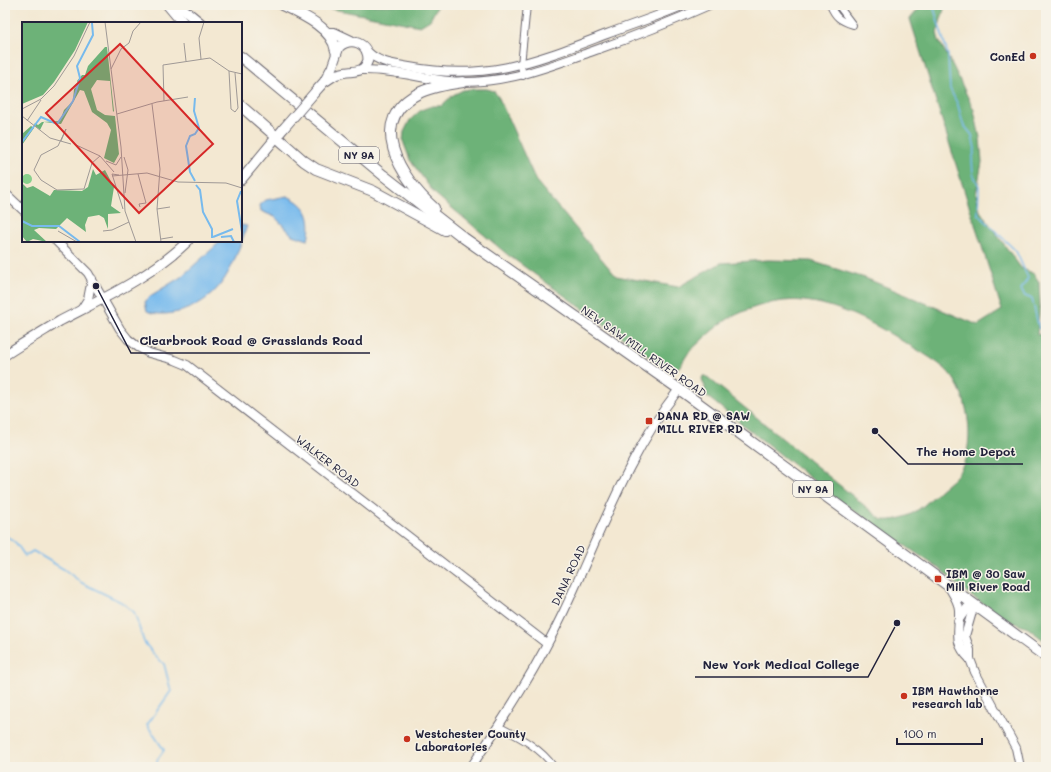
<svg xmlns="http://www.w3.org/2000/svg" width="1051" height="772" font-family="Mali,sans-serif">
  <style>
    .forest { fill: #6db278; stroke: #486a5a }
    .water { fill: #77baed; stroke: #4c6e94 }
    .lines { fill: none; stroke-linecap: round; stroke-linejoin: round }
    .stream { stroke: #77baed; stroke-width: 1.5 }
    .minor-casing { stroke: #6b6770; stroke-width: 8 }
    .tertiary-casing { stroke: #6b6770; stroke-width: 10 }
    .secondary-casing { stroke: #6b6770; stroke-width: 11 }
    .primary-casing { stroke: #6b6770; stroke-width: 12 }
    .minor { stroke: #fff; stroke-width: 6 }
    .tertiary { stroke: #fff; stroke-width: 8 }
    .secondary { stroke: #fff; stroke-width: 9 }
    .primary { stroke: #fff; stroke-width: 10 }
    .secondary-bridge-casing { stroke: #6b6770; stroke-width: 11; stroke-linecap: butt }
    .secondary-bridge { stroke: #fff; stroke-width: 9 }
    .poi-dot { fill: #c8321e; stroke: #f7f3e8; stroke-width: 1.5 }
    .labels { text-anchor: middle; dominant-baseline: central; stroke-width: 3; stroke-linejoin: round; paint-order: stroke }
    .shield { fill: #f7f3e8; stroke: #62616f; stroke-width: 1 }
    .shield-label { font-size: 10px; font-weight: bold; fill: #22223b }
    .poi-label { font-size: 11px; font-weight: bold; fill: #22223b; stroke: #f7f3e8; text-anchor: start }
    .street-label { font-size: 11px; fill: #22223b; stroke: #f7f3e8 }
    .inset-river { fill: none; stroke: #77baed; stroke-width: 2 }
    .inset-road { fill: none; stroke: #9f9996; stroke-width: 1 }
    .view { fill: #d62828; fill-opacity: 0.15; stroke: #d62828; stroke-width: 2 }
    .inset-edge { fill: none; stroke: #22223b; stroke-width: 2 }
    .leader { fill: none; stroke: #22223b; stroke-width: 1.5 }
    .callout-dot { fill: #22223b; stroke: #f7f3e8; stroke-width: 1.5 }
    .callout-label { font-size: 12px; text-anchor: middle; font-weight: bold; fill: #22223b; stroke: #f7f3e8; stroke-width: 3; stroke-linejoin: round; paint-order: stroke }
  </style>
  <rect width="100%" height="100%" fill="#f7f3e8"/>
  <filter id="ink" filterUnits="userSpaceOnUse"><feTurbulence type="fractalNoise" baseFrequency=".025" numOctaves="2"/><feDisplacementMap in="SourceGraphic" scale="8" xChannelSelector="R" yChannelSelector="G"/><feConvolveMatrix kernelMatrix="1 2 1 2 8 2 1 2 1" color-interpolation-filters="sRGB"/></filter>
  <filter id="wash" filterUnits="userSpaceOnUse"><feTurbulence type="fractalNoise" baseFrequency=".012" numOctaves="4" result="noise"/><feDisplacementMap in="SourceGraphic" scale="16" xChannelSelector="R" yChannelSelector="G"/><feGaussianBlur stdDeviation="0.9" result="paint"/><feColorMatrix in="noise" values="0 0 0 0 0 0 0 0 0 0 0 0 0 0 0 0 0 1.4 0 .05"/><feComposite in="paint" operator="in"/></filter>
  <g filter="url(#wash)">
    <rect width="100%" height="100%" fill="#f3e8d2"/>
    <g class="forest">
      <path d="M 312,5 L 437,5 L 437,7 L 430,20 L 420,26 Z"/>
      <path d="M 922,5 L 947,5 L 944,9 L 937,33 L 939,41 L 953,66 L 974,110 L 980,138 L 982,162 L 976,194 L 980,211 L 1021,268 L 1034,274 L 1039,282 L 1040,303 L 1037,335 L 1046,333 L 1046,642 L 1028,628 L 1006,620 L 970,595 L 941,570 L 838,500 L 705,395 L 705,387 L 702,379 L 703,376 L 706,376 L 882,520 C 906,522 921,509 937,493 C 943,487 951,482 957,475 C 977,450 970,395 949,373 C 938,360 908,345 894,336 C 867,320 835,304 804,301 C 779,298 750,307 728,319 C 715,327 702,340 691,350 C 682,359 683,370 669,371 L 508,255 L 434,193 L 410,160 L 403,141 L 404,132 L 410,120 L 421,110 L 432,106 L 441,106 L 453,95 L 463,90 L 475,89 L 487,89 L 494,91 L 499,98 L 536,181 L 616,276 L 678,287 L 721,263 L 768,260 L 811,261 L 865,278 L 978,325 L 1002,310 L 910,19 Z"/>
    </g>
    <g class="water">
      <path d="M 287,196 C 308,205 313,219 308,240 L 292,235 L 275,217 L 261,211 L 260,205 L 266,200 Z"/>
      <path d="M 241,225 L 247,226 C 233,265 225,296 182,311 C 171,314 157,316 147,311 L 145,302 L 150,296 L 181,277 L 221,241 L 241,241 Z"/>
    </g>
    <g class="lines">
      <g class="stream">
        <path d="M 933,5 L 948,55 L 950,89 L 958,105 L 963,124 L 972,135 L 975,149 L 972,160 L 973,174 L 979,186 L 978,214 L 1016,251 L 1028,278 L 1021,290 L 1025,296 L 1032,299 L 1039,328 L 1046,334"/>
        <path d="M 5,535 L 16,543 L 25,556 L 33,551 L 65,570 L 82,583 L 121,602 L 134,612 L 144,642 L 156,657 L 164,664 L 171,691 L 147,725 L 164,750 L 157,760 L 158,767"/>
      </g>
    </g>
  </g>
  <g filter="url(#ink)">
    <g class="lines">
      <g class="minor-casing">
        <g id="minor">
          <path d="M 830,5 C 835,17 840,21 853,25 L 838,5"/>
          <path d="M 523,76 L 521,65 L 527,5"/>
          <path d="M 498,726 C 519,737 540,747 554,767"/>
        </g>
      </g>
      <g class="tertiary-casing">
        <g id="tertiary">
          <path d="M 368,52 C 379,63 394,64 409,67 C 488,82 536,61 607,34 C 633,24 659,16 684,5"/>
          <path d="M 362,70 C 397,69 430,82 464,82 C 511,82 551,66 593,51 C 633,37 671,22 709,5"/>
          <path d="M 5,193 L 23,210"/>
          <path d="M 56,241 L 88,273 L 120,329 L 128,339 L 138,347 L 149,353 L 175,360 L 187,365 L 546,643"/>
          <path d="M 81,310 L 88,299 L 92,279"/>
          <path d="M 949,587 C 953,594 959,602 959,610 C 960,631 952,642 970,659"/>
          <path d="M 974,605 L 965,636 L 970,650 L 970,659 L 975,672 L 1016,748 L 1020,767"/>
          <path d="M 958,621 L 967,608 L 974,605"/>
          <path d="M 471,767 C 505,717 538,666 564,611 C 599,537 627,455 679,389"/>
        </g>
      </g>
      <g class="secondary-casing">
        <g id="secondary">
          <path d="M 315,92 L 324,82 L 332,67 L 339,47 C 351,37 368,42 368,60 C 363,76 351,69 338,74 C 333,75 329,80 324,82"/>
          <path d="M 241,180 L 284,128"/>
          <path d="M 5,355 C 23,343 42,332 60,321 C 104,298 152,276 188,241"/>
        </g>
      </g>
      <g class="primary-casing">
        <g id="primary">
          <path d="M 168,5 L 183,23"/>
          <path d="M 178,5 L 200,23"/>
          <path d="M 282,5 C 301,14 333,28 336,51"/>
          <path d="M 328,33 L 334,33 L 351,41"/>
          <path d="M 241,57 L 383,175 L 464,238 L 679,389 L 1046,657"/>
          <path d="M 241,106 L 304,161 L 316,169 L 373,191 L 445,230"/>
          <path d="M 434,208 C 401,178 363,120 421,92 C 434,86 449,84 463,82"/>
        </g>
      </g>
      <use href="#minor" class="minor"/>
      <use href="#tertiary" class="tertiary"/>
      <use href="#secondary" class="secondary"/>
      <use href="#primary" class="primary"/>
      <g class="secondary-bridge-casing">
        <path id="secondary-bridge" d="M 284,128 L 315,92"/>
      </g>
      <use href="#secondary-bridge" class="secondary-bridge"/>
    </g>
  </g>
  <g class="poi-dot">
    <circle cx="1033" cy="56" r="4"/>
    <rect x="645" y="417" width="8" height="8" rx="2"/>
    <rect x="934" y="575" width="8" height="8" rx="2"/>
    <circle cx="904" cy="696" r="4"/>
    <circle cx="407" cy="739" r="4"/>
  </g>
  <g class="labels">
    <g class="shield">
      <rect x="339" y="147" width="40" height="16" rx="3"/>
      <rect x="793" y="481" width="40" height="16" rx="3"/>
    </g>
    <g class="shield-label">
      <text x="359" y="155">NY 9A</text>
      <text x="813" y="489">NY 9A</text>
    </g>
    <g class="poi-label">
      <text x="1025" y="56" text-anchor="end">ConEd</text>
      <text x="657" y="415">DANA RD @ SAW<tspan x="657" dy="13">MILL RIVER RD</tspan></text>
      <text x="946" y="573">IBM @ 30 Saw<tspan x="946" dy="13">Mill River Road</tspan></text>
      <text x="912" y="690">IBM Hawthorne<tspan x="912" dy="13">research lab</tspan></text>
      <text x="415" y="733">Westchester County<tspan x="415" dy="13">Laboratories</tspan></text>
    </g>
    <g class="street-label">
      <text transform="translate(644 351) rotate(35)">NEW SAW MILL RIVER ROAD</text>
      <text transform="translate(328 461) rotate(38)">WALKER ROAD</text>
      <text transform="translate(568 575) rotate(-65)">DANA ROAD</text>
    </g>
  </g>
  <g transform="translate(22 22)">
    <rect width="220" height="220" fill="#f3e8d2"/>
    <path d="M0 157a5 5 0 1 1 10 0a5 5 0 1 1-10 0Z" fill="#87d08c"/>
    <path d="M 0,0 L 66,0 L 53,28 L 32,60 L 21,73 L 0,82 ZM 83,25 L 85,25 L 92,89 L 91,90 L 88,59 L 75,58 L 69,67 L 75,88 L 83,93 L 93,94 L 97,132 L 92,141 L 82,136 L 89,108 L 85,101 L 70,90 L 62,69 L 58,68 L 39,102 L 22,100 L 18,108 L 12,103 L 13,101 L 16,103 L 20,100 L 38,99 L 42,88 L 51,79 L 52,67 L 57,62 L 55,59 L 60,53 L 63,53 L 66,44 ZM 9,104 L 12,106 L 0,123 L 0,112 ZM 71,147 L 74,153 L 83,148 L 92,165 L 89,184 L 99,191 L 86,192 L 86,207 L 82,196 L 77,193 L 66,195 L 63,203 L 64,210 L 45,196 L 34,207 L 17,206 L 12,208 L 25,220 L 11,217 L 5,220 L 0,214 L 0,161 L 5,166 L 11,164 L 28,174 L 32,168 L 60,169 L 66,165 Z" fill="#6db278"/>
    <path class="inset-river" d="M 0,120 L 19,95 L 35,102 L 51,79 L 58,56 L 55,44 L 71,13 L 70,1M 173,159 L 168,150 L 164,124 L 168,114 L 173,112 L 177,106 L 172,89 L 173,76M 174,163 L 178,168 L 181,190 L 190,207 L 190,216M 219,169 L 215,179 L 220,210M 0,199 L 10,204 L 37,204 L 58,220M 191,215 L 211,207M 199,215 L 209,214 L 212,220"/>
    <path class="inset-road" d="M 83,0 L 99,125 L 103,189 L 114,220M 162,21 L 164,39M 179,37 L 177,16 L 182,0M 89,47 L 99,27 L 107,21 L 111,9 L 119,0M 207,49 L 209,87 L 213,90 L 216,86 L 213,51M 142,79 L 141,43 L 188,36 L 207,49 L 220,52M 130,82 L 138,147 L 135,187 L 139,220M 0,87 L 19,77 L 32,64 L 52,34 L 68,0M 95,92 L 135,80 L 166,75M 0,94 L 28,116 L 49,122M 5,99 L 19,78M 39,119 L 44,107 L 36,124 L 19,133 L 12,148 L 19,158 L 35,168 L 62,167 L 70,141 L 78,134M 52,122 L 78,134 L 92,150M 102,135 L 106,148 L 103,171M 84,139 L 94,143 L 99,135M 116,152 L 124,181 L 117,182 L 118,185M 97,153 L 90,152 L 101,187M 90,154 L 125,151 L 156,160 L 204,161 L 220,166M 135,187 L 148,185M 36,209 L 55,220M 81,209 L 90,208 L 107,200M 139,217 L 151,215"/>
    <path class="view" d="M 98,22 L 191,122 L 117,191 L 24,91 Z"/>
    <rect width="220" height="220" class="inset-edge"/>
  </g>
  <path class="leader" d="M96 286L131 353H370M875 431L908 464H1023M897 623L868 677H695"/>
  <g class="callout-dot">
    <circle cx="96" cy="286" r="4"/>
    <circle cx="875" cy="431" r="4"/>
    <circle cx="897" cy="623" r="4"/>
  </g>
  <g class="callout-label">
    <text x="251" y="345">Clearbrook Road @ Grasslands Road</text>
    <text x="966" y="456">The Home Depot</text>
    <text x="781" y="669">New York Medical College</text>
  </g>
  <rect width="1051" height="772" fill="none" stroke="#f7f3e8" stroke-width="20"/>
  <path d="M897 738v6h85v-6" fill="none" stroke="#22223b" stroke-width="2"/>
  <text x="903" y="738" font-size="12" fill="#22223b" stroke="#f7f3e8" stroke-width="3" paint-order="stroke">100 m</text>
</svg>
